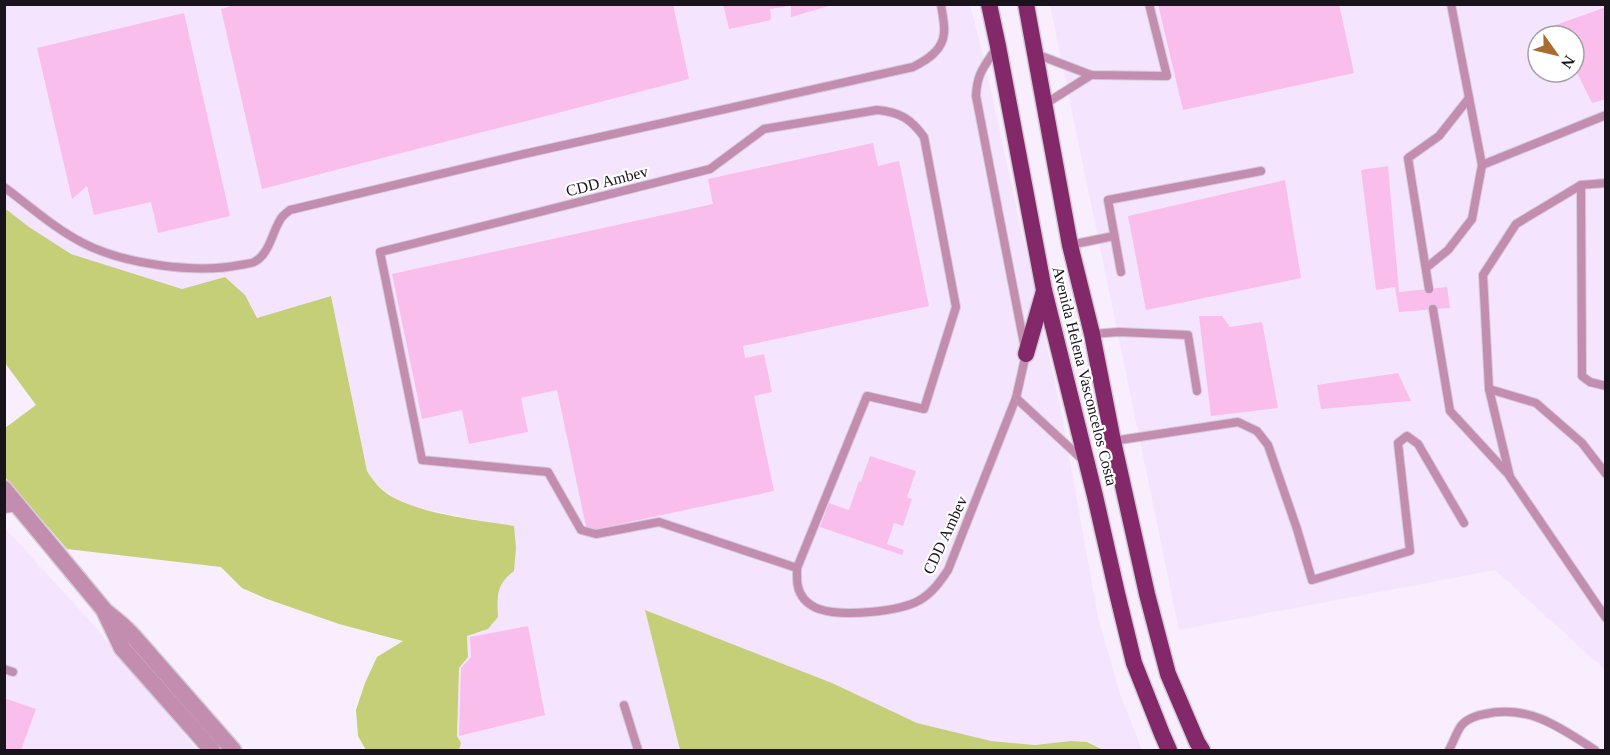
<svg xmlns="http://www.w3.org/2000/svg" width="1610" height="755" font-family="'Times New Roman',serif">
  <style>
    .built { fill: #f5e4fe; fill-rule: evenodd }
    .green { fill: #c4cf78 }
    .building { fill: #fabeed }
    .lines { fill: none; stroke-linecap: round; stroke-linejoin: round }
    .service-casing { stroke: #d4cbd9; stroke-width: 10 }
    .tertiary-casing { stroke: #d4cbd9; stroke-width: 19 }
    .trunk-casing { stroke: #d4cbd9; stroke-width: 19 }
    .service { stroke: #c38daf; stroke-width: 8 }
    .tertiary { stroke: #c38daf; stroke-width: 16 }
    .trunk { stroke: #832869; stroke-width: 16 }
    .labels { text-anchor: middle; dominant-baseline: central; stroke-width: 4.5; stroke-linejoin: round; paint-order: stroke }
    .street-label { font-size: 16px; fill: #19131b; stroke: #fff }
  </style>
  <rect width="100%" height="100%" fill="#f8eefd"/>
  <g class="built">
    <path d="M 4,5 L 970,5 L 984,59 L 1061,411 L 1098,617 L 1120,694 L 1142,750 L 1103,750 L 1087,742 L 1071,741 L 1035,745 L 991,741 L 917,723 L 832,683 L 646,611 L 680,750 L 459,750 L 460,743 L 457,737 L 459,668 L 468,657 L 467,636 L 488,629 L 498,617 L 497,595 L 504,578 L 514,526 L 467,518 L 406,505 L 381,489 L 367,471 L 331,296 L 257,318 L 245,295 L 225,277 L 182,289 L 71,254 L 29,227 L 7,210 L 5,210 Z"/>
    <path d="M 1050,5 L 1605,5 L 1605,670 L 1495,570 L 1179,630 ZM 1538,36 L 1574,36 L 1574,72 L 1538,72 Z"/>
    <path d="M 4,527 L 89,620 L 197,750 L 5,750 Z"/>
  </g>
  <g class="green">
    <path d="M 5,210 L 7,210 L 29,227 L 71,254 L 182,289 L 225,277 L 245,295 L 257,318 L 331,296 L 367,471 C 371,477 376,484 381,489 C 407,513 478,520 514,526 L 516,548 L 514,571 C 496,584 497,596 498,617 L 488,629 L 467,636 L 468,657 L 459,668 L 457,736 L 461,743 L 459,750 L 366,750 L 358,736 L 356,710 L 365,683 L 377,657 L 403,641 L 339,624 L 267,599 L 242,588 L 221,567 L 67,549 L 5,477 L 5,428 L 36,405 L 5,363 Z"/>
    <path d="M 645,610 L 832,683 L 917,723 L 991,741 L 1035,745 L 1071,741 L 1087,742 L 1103,750 L 680,750 Z"/>
  </g>
  <g class="building">
    <path d="M 238,4 L 673,4 L 689,79 L 262,189 L 221,9 Z"/>
    <path d="M 723,4 L 789,4 L 789,6 L 770,9 L 771,20 L 729,29 Z"/>
    <path d="M 791,4 L 832,4 L 832,5 L 791,17 Z"/>
    <path d="M 1158,4 L 1339,4 L 1354,73 L 1183,110 Z"/>
    <path d="M 1606,7 L 1606,99 L 1592,103 L 1574,67 L 1574,36 L 1558,36 L 1553,26 Z"/>
    <path d="M 184,13 L 230,216 L 158,233 L 151,202 L 94,215 L 87,186 L 72,199 L 37,48 Z"/>
    <path d="M 873,143 L 878,166 L 899,161 L 929,306 L 743,346 L 745,358 L 764,354 L 772,392 L 754,396 L 774,491 L 587,531 L 557,390 L 521,398 L 528,432 L 469,444 L 462,410 L 422,419 L 392,274 L 713,204 L 708,179 Z"/>
    <path d="M 1388,166 L 1399,292 L 1447,287 L 1450,308 L 1399,312 L 1395,287 L 1376,290 L 1361,170 Z"/>
    <path d="M 1285,180 L 1301,278 L 1146,310 L 1128,216 Z"/>
    <path d="M 1199,316 L 1222,316 L 1230,327 L 1262,322 L 1278,408 L 1211,416 Z"/>
    <path d="M 1398,373 L 1411,401 L 1321,409 L 1317,385 Z"/>
    <path d="M 870,456 L 916,471 L 907,497 L 912,499 L 903,526 L 894,523 L 887,544 L 904,550 L 902,555 L 820,527 L 829,503 L 849,510 L 859,481 L 861,482 Z"/>
    <path d="M 528,626 L 545,715 L 459,736 L 461,668 L 471,657 L 470,637 Z"/>
    <path d="M 4,698 L 36,709 L 21,750 L 4,750 Z"/>
  </g>
  <g class="lines">
    <g class="service-casing">
      <g id="service">
        <path d="M 1036,54 L 1091,75 L 1167,76 L 1149,4"/>
        <path d="M 1045,104 L 1091,75"/>
        <path d="M 1482,165 L 1606,115"/>
        <path d="M 1606,183 L 1581,185 L 1516,224 L 1483,275 L 1489,389 L 1510,477 L 1606,618"/>
        <path d="M 1581,185 L 1582,376 L 1590,382 L 1606,386"/>
        <path d="M 4,187 C 31,207 54,228 83,243 C 123,264 196,274 240,265 C 244,264 250,264 254,262 C 269,255 272,233 280,220 C 282,216 286,213 290,210 L 524,154 L 913,67 C 927,60 943,50 944,33 C 945,24 942,13 941,4"/>
        <path d="M 1070,245 L 1114,236"/>
        <path d="M 1426,268 L 1448,250 L 1472,219 L 1482,165 L 1451,4"/>
        <path d="M 1121,272 L 1108,200 L 1261,171"/>
        <path d="M 1429,289 L 1408,158 L 1439,136 L 1469,98"/>
        <path d="M 1433,309 L 1450,411 L 1509,475"/>
        <path d="M 1092,334 L 1119,332 L 1188,335 L 1197,391"/>
        <path d="M 1489,389 L 1536,403 L 1582,443 L 1606,474"/>
        <path d="M 1016,398 L 1084,461"/>
        <path d="M 1113,441 L 1238,422 L 1257,431 L 1268,445 L 1297,529 L 1312,580 L 1410,551 L 1398,443 L 1407,436 L 1418,444 L 1464,523"/>
        <path d="M 4,509 L 18,507"/>
        <path d="M 797,568 L 867,396 L 924,409 L 956,307 L 924,137 C 911,119 900,112 877,110 L 764,129 L 710,169 L 380,252 L 422,460 L 548,472 L 581,530 L 596,534 L 659,522 L 797,568 C 797,580 796,589 804,599 C 807,603 815,608 819,609 C 842,617 899,612 920,600 C 932,593 940,582 948,570 L 1016,398 L 1026,354 L 976,96 C 977,72 985,66 997,47"/>
        <path d="M 4,669 L 13,672"/>
        <path d="M 624,705 L 638,750"/>
        <path d="M 1449,750 C 1453,743 1456,733 1461,726 C 1466,719 1478,715 1485,714 C 1529,704 1561,728 1595,750"/>
      </g>
    </g>
    <g class="tertiary-casing">
      <g id="tertiary">
        <path d="M 4,489 L 105,611 L 122,625 L 134,637 L 233,750"/>
        <path d="M 105,612 L 122,648 L 212,750"/>
      </g>
    </g>
    <g class="trunk-casing">
      <g id="trunk">
        <path d="M 989,4 L 998,46 L 1044,290 L 1095,496 L 1117,593 L 1134,663 L 1162,734 L 1169,750"/>
        <path d="M 1026,4 L 1070,245 L 1092,334 L 1113,441 L 1147,594 L 1168,674 L 1197,742 L 1202,750"/>
        <path d="M 1026,354 L 1044,291"/>
      </g>
    </g>
    <use href="#service" class="service"/>
    <use href="#tertiary" class="tertiary"/>
    <use href="#trunk" class="trunk"/>
  </g>
  <g class="labels">
    <g class="street-label">
      <text transform="translate(607 181) rotate(-14)">CDD Ambev</text>
      <text transform="translate(1085 376) rotate(76)">Avenida Helena Vasconcelos Costa</text>
      <text transform="translate(945 535) rotate(-65)">CDD Ambev</text>
    </g>
  </g>
  <rect width="1610" height="755" fill="none" stroke="#19131b" stroke-width="12"/>
  <g transform="translate(1556 54) rotate(124)"><circle r="28" fill="#ffffff" stroke="#a3a1a4" stroke-width="1.5"/>
  <path d="M0-4.5L10 22L0 15L-10 22Z" fill="#a96d2f"/>
  <text y="-9" font-size="16" font-weight="bold" text-anchor="middle" fill="#19131b">N</text>
  </g>
</svg>
